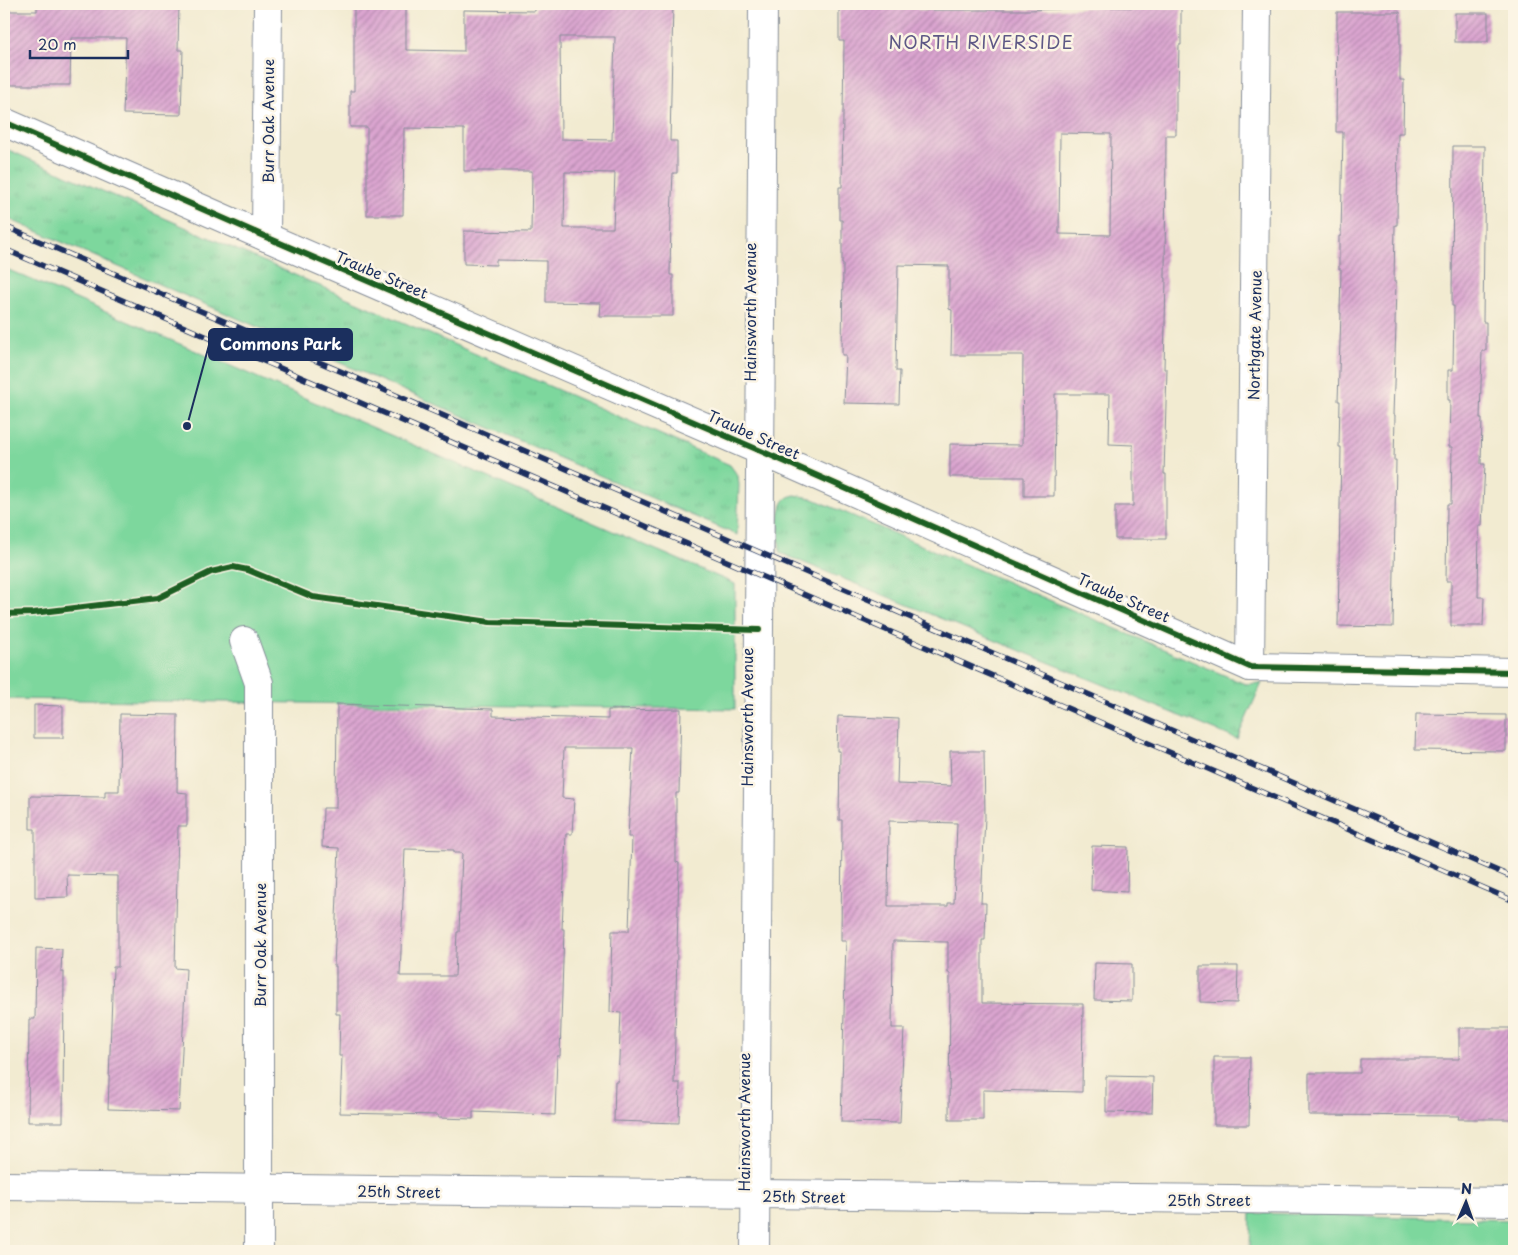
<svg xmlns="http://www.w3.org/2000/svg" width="1518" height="1255" font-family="'Playpen Sans',sans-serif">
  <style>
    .grass { fill: url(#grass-tufts); stroke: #4c837e }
    .park { fill: #7dd79d; stroke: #4c837e }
    .building { fill: url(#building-hatch); fill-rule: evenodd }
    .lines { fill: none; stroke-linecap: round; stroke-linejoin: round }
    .minor-casing { stroke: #868d98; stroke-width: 30 }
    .minor { stroke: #fff; stroke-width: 28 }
    .rail-casing { stroke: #1b2f5e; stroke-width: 5.5 }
    .rail { stroke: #fcf5e5; stroke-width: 4; stroke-dasharray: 11; stroke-linecap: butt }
    .cycleway-casing { stroke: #fcf5e5; stroke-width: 9 }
    .cycleway { stroke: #1b5e20; stroke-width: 6 }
    .labels { text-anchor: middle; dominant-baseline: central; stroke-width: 5; stroke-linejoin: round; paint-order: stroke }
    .street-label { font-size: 15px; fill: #1b2f5e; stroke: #fcf5e5 }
    .quarter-label { font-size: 18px; letter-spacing: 1px; fill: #5e5886; stroke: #fcf5e5 }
    .leader { fill: none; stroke: #1b2f5e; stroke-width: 2 }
    .callout-dot { fill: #1b2f5e; stroke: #fcf5e5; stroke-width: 2 }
    .callout { fill: #1b2f5e; stroke: #1b2f5e; stroke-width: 2 }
    .callout-label { font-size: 16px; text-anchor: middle; font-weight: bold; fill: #fff }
  </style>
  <defs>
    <pattern id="grass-tufts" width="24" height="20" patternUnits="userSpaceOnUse" patternTransform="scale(1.25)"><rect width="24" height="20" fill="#7dd79d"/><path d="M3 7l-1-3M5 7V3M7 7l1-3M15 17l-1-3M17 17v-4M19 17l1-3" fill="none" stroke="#6bb98a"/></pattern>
    <pattern id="building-hatch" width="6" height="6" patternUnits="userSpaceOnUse" patternTransform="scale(1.25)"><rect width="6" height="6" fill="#dba5d0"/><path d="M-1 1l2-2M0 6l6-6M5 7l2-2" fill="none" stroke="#b187ac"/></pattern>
  </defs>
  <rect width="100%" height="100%" fill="#fcf5e5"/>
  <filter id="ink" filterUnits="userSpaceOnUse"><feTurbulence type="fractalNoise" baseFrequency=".02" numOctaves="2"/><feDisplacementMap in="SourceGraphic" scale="10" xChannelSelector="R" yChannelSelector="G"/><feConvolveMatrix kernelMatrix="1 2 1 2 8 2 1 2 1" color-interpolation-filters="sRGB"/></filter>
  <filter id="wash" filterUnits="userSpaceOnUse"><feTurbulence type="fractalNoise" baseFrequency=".0096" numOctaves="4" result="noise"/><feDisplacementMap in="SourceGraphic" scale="20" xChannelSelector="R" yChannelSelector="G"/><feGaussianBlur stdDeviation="1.12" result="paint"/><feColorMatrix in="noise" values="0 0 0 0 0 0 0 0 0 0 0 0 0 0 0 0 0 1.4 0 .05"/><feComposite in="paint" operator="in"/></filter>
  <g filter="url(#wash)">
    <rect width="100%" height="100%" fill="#f2ebd1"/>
    <g class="grass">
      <path d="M 4,148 L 730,465 L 738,476 L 739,485 L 737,535 L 4,217 Z"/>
      <path d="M 795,495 L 811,498 L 1245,684 L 1262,683 L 1237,739 L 780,553 C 780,540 775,506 787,498 C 789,496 792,496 795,495 Z"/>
    </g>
    <g class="park">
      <path d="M 4,268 L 735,584 L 735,709 L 4,699 Z"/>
      <path d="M 1251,1213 L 1514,1220 L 1514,1251 L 1250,1251 Z"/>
    </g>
    <g id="blocks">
      <g class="building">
        <path d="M 37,4 L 179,4 L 178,50 L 183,50 L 181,115 L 123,114 L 126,38 L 71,38 L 70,85 L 4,85 L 4,11 L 37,11 Z"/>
        <path d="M 615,4 L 673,4 L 670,141 L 677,141 L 677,173 L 673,173 L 671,217 L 670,275 L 673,275 L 673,316 L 599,316 L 600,303 L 546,302 L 546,261 L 496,260 L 496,265 L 464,264 L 464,231 L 531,232 L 532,171 L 464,171 L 464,129 L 404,128 L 403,215 L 367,215 L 367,127 L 350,127 L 350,91 L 354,91 L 354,6 L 406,6 L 406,50 L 464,51 L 464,10 L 535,11 L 535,7 L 615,7 ZM 560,37 L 615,37 L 612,140 L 561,139 ZM 565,172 L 615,173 L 613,228 L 564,228 Z"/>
        <path d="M 839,4 L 918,5 L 918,10 L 1028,10 L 1109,7 L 1181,8 L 1181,45 L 1179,45 L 1178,90 L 1176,90 L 1176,135 L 1166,135 L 1165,278 L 1166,278 L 1164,369 L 1167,369 L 1164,474 L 1166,474 L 1166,539 L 1115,539 L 1115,506 L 1133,506 L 1133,445 L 1109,444 L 1110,394 L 1055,394 L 1054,496 L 1024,496 L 1024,477 L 950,477 L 950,444 L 1022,445 L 1023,355 L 951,355 L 952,310 L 949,309 L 949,266 L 898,265 L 896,371 L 900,371 L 899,404 L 844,403 L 846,355 L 842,355 L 843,264 L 842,264 L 842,220 L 839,220 L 839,187 L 842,187 L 844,41 L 839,41 ZM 1060,133 L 1111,134 L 1110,235 L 1059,234 Z"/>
        <path d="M 1337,12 L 1400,12 L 1400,80 L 1404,80 L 1403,133 L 1398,133 L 1397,225 L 1395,225 L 1394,282 L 1396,282 L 1395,325 L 1396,325 L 1393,415 L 1395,415 L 1394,460 L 1396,460 L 1393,627 L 1338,626 L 1341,447 L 1339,447 L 1340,401 L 1338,401 L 1341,313 L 1340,313 L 1341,269 L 1339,269 L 1339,236 L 1341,236 L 1343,132 L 1336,132 Z"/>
        <rect x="1455" y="13" width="33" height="29"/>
        <path d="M 1453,146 L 1485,146 L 1483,322 L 1486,322 L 1486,351 L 1482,351 L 1480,418 L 1482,418 L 1481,464 L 1485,464 L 1482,526 L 1479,526 L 1478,597 L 1484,597 L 1483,626 L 1451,626 L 1451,581 L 1446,581 L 1447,504 L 1451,504 L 1452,447 L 1449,447 L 1450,400 L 1448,400 L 1448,370 L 1453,370 L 1454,306 L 1452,306 Z"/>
        <path d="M 337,704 L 493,709 L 493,716 L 608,719 L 608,710 L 681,709 L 679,793 L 676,793 L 676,862 L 679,863 L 674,1083 L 680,1083 L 679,1123 L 614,1121 L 615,1081 L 618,1081 L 621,1013 L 610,1012 L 612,931 L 629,931 L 632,837 L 628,837 L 633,748 L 564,748 L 562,798 L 574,799 L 572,834 L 566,834 L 562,929 L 564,929 L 560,1056 L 557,1056 L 555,1115 L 473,1112 L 473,1119 L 438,1118 L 438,1115 L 340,1113 L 342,1056 L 339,1056 L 340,1014 L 336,1014 L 336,966 L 334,966 L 339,848 L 322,847 L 323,808 L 336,808 ZM 405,849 L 454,850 L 454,853 L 462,853 L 459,932 L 457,932 L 455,976 L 400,976 Z"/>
        <path d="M 34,705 L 63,706 L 63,738 L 34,738 Z"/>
        <path d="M 120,714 L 178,715 L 177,792 L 187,793 L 187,826 L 178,826 L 175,968 L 186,969 L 179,1111 L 108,1109 L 113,967 L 118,967 L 118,876 L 67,875 L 68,897 L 35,898 L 35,829 L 30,829 L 30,796 L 105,797 L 105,791 L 119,791 Z"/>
        <path d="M 1416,714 L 1506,715 L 1506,751 L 1415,750 Z"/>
        <path d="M 838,716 L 899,719 L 897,784 L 951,786 L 950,751 L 984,751 L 985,817 L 981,903 L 986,903 L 985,940 L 982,940 L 982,1003 L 1083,1004 L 1082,1092 L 983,1090 L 983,1120 L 949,1120 L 950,973 L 948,973 L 948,942 L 893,941 L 892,1028 L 904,1028 L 900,1123 L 841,1122 L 846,941 L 841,941 L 842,820 L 839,820 L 840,751 L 837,751 ZM 889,821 L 957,823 L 954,903 L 948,903 L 948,906 L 888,906 Z"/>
        <path d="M 1092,846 L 1128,847 L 1127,892 L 1091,890 Z"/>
        <path d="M 36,948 L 62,949 L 61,972 L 64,972 L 63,1122 L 28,1122 L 29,1019 L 35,1019 Z"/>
        <path d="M 1095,963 L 1132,964 L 1132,1001 L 1094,1000 Z"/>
        <path d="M 1200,966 L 1238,966 L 1237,1003 L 1200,1002 Z"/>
        <path d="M 1459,1028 L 1510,1028 L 1509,1073 L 1514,1073 L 1514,1119 L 1458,1119 L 1459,1116 L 1309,1115 L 1309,1073 L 1360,1073 L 1360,1059 L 1459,1059 Z"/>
        <path d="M 1214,1057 L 1250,1057 L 1249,1125 L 1214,1125 Z"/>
        <path d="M 1106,1076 L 1153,1077 L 1152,1113 L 1106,1112 Z"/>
      </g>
    </g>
  </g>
  <g filter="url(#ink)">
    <use href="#blocks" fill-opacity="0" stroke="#868d98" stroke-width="1"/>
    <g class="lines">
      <g class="minor-casing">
        <g id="minor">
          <path d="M 4,122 L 266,237 L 761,451 L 1250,667 L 1514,672"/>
          <path d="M 266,237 L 268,4"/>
          <path d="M 244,641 L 259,683 L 259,1251"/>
          <path d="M 1250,667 L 1257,4"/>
          <path d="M 4,1186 L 1514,1202"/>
          <path d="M 755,1251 L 763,4"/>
        </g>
      </g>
      <use href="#minor" class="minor"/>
      <g class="rail-casing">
        <g id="rail">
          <path d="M 4,226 L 1514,878"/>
          <path d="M 4,249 L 1514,901"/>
        </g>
      </g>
      <use href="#rail" class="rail"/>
      <g class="cycleway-casing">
        <g id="cycleway">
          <path d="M 4,122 L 266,237 L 761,451 L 1250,667 L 1514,672"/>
          <path d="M 4,614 L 33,613 L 158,598 L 211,572 L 233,567 L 248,570 L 313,597 L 490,622 L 759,630"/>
        </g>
      </g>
      <use href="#cycleway" class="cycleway"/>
    </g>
  </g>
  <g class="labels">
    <g class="street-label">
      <text transform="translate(267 121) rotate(-90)">Burr Oak Avenue</text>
      <text transform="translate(382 274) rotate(23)">Traube Street</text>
      <text transform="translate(749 312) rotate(-90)">Hainsworth Avenue</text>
      <text transform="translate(1254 335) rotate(-89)">Northgate Avenue</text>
      <text transform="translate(754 434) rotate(24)">Traube Street</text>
      <text transform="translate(1124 597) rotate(24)">Traube Street</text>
      <text transform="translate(746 717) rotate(-90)">Hainsworth Avenue</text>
      <text transform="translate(259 945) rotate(-90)">Burr Oak Avenue</text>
      <text transform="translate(743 1122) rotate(-90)">Hainsworth Avenue</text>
      <text transform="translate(399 1191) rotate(1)">25th Street</text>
      <text transform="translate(804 1196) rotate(1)">25th Street</text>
      <text x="1209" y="1199">25th Street</text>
    </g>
    <g class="quarter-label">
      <text x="981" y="41">NORTH RIVERSIDE</text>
    </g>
  </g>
  <path class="leader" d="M187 426L209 345"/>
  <circle class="callout-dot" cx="187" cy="426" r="5"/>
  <rect class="callout" x="209" y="329" width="143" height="31" rx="5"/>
  <g class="callout-label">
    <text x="281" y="350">Commons Park</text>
  </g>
  <rect width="1518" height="1255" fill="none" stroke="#fcf5e5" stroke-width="20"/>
  <g transform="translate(1466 1202) rotate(2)" stroke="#fcf5e5" stroke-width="4" paint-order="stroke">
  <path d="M0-4L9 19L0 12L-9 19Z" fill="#1b2f5e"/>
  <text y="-8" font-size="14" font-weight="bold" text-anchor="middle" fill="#1b2f5e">N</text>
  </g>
  <path d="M30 50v8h98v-8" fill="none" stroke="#1b2f5e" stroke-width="2.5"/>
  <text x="38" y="50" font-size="15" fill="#1b2f5e" stroke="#fcf5e5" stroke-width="4" paint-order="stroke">20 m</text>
</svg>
